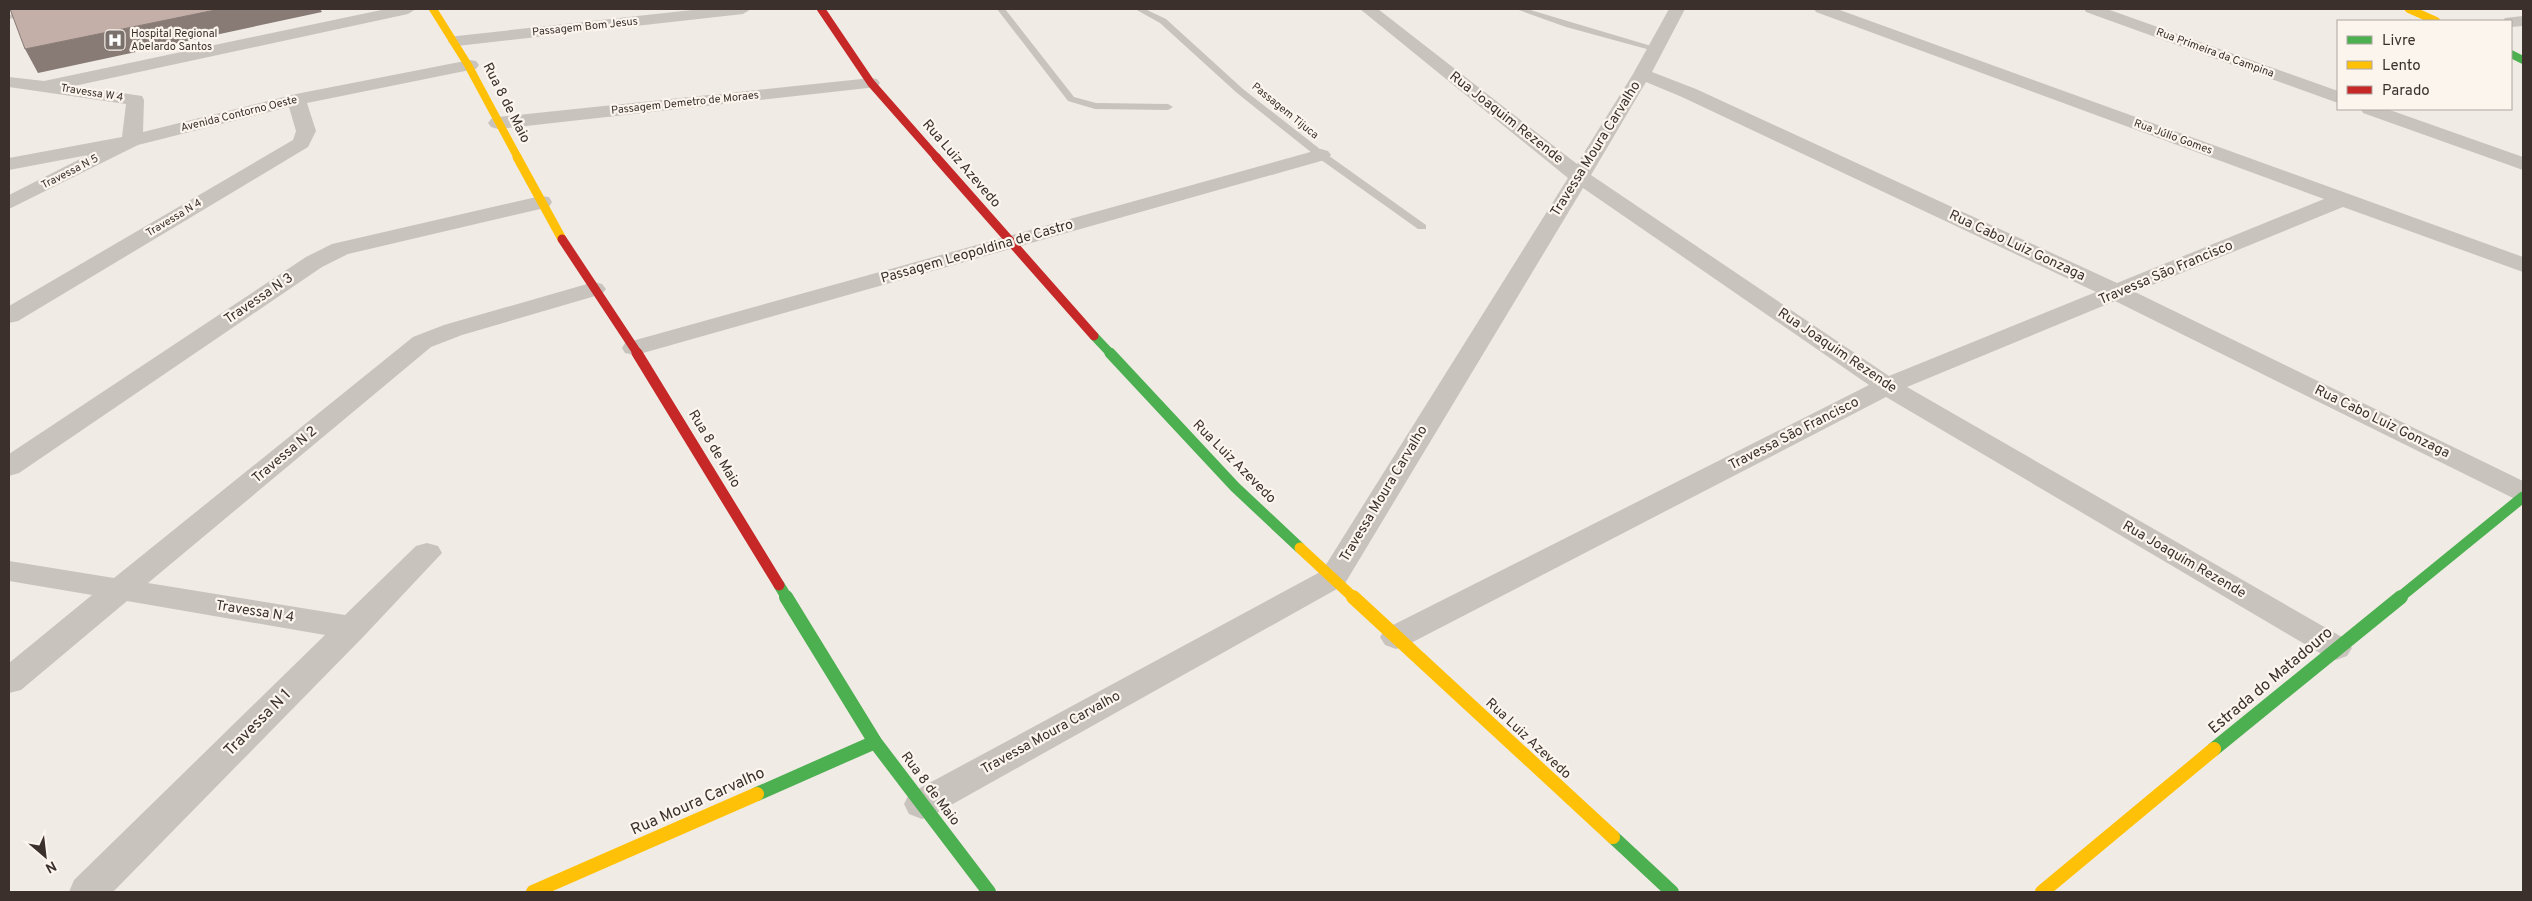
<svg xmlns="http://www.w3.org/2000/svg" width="2532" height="901" font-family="Overpass,sans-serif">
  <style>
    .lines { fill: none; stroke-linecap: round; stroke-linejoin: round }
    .lane { fill: #c9c3be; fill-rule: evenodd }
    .street { fill: #c9c3be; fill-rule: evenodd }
    .fast-far3 { stroke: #4caf50; stroke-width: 8 }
    .fast-far2 { stroke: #4caf50; stroke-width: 9 }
    .fast-far1 { stroke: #4caf50; stroke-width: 11 }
    .fast { stroke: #4caf50; stroke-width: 14 }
    .slow-far3 { stroke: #ffc107; stroke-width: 8 }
    .slow-far2 { stroke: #ffc107; stroke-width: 9 }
    .slow-far1 { stroke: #ffc107; stroke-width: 11 }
    .slow { stroke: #ffc107; stroke-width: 14 }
    .jam-far2 { stroke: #c62828; stroke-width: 8 }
    .jam-far1 { stroke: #c62828; stroke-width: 9 }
    .jam { stroke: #c62828; stroke-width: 11 }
    .shaded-wall { fill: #887a75 }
    .building { fill: #c3afa7; stroke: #887a75 }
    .labels { text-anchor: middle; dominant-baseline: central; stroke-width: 4.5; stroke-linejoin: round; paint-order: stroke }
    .far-street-label { font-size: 11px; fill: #3b302b; stroke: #fbf5ee }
    .far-poi-label { font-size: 11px; fill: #3b302b; stroke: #fbf5ee; text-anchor: start }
    .street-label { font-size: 14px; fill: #3b302b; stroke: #fbf5ee }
    .near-street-label { font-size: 16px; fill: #3b302b; stroke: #fbf5ee }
  </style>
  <rect width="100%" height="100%" fill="#f0ebe5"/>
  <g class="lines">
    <g class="lane">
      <path d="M 42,9 L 58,9 L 9,19 L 9,15 Z"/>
      <path d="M 997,9 L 1005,9 L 1074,97 L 1096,103 L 1168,104 L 1173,107 L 1168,110 L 1095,109 L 1068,101 Z"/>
      <path d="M 1135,9 L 1145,9 L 1166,19 L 1243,89 L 1325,153 L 1426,225 L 1426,229 L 1418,229 L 1317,157 L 1237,93 L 1160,23 Z"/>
      <path d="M 1516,9 L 1527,9 L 1658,48 L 1654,51 L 1566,27 Z"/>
    </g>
    <g class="street">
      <path d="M 386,9 L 416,9 L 408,14 L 74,86 L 142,96 L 144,100 L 143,132 L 296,94 L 470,60 L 476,61 L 479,65 L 476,69 L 470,70 L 307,103 L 316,131 L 308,147 L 18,321 L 9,323 L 9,306 L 293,140 L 296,131 L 289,107 L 138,145 L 9,209 L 9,195 L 88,155 L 9,170 L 9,158 L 122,137 L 126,104 L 9,87 L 9,77 L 44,81 Z"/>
      <path d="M 701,9 L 751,9 L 743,14 L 457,46 L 451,45 L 448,41 L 451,37 L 457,36 Z"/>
      <path d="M 1360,9 L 1378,9 L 1577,164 L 1633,74 L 1669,9 L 1685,9 L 1652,72 L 1696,89 L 2117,283 L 2324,199 L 1816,12 L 1814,9 L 1837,9 L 2523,257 L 2523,272 L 2343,207 L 2135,292 L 2523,481 L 2523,501 L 2513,498 L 2115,301 L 1907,387 L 2347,640 L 2352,648 L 2347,656 L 2336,660 L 2325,656 L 1886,397 L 1407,645 L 1396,649 L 1385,645 L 1380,637 L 1385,629 L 1869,385 L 1583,188 L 1344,585 L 935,814 L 922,819 L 909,814 L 904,804 L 909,794 L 1322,571 L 1568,178 ZM 1646,82 L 1682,97 L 2096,292 L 1889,376 L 1591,175 Z"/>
      <path d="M 2084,9 L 2107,9 L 2338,91 L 2338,103 L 2086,12 Z"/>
      <path d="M 2523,16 L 2523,26 L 2511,27 L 2511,21 L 2503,21 L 2505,18 Z"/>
      <path d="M 871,78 L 877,79 L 880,83 L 877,87 L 498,129 L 491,127 L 488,123 L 491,119 L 498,117 Z"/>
      <path d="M 2361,109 L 2387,109 L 2523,157 L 2523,170 L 2363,113 Z"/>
      <path d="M 1321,149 L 1328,151 L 1331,155 L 1328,159 L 643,353 L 634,355 L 625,353 L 622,348 L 625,343 Z"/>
      <path d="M 541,196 L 549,197 L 552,202 L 549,207 L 348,254 L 322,267 L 19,473 L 9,476 L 9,454 L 306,257 L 332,244 Z"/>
      <path d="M 594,282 L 602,284 L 606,289 L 602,294 L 462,335 L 431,347 L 148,583 L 345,615 L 416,546 L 427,543 L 438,546 L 442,553 L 364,636 L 113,892 L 69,892 L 74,880 L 325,635 L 127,601 L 21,690 L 9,693 L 9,663 L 92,595 L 9,581 L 9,561 L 114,578 L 413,337 L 444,325 Z"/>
    </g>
    <path class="fast-far3" d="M 2511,54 L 2523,60"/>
    <path class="fast-far2" d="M 1094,336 L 1111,354"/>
    <g class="fast-far1">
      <path d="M 1110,353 L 1235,487 L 1300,548"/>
      <path d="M 779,585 L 787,598"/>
      <path d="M 2399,598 L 2523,497"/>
    </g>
    <g class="fast">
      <path d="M 786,597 L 875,742 L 989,892"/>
      <path d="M 2214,749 L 2401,597"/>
      <path d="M 757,794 L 875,742"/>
      <path d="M 1613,837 L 1672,892"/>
    </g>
    <g class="slow-far3">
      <path d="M 433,9 L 468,65 L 518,158"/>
      <path d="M 2409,9 L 2436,21"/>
    </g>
    <path class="slow-far2" d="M 517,157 L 562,239"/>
    <path class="slow-far1" d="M 1300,548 L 1354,598"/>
    <g class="slow">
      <path d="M 1353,597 L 1613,837"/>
      <path d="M 533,892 L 757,794"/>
      <path d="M 2042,892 L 2214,749"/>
    </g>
    <path class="jam-far2" d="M 821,9 L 871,83 L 937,158"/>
    <g class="jam-far1">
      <path d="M 936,157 L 1094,336"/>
      <path d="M 562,239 L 638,354"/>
    </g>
    <path class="jam" d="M 637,353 L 779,585"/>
  </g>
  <path class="shaded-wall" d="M 220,9 L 320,9 L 322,12 L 38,73 L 25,49 Z"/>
  <path class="building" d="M 10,9 L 220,9 L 25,49 Z"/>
  <defs>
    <g id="hospital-square" transform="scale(1.125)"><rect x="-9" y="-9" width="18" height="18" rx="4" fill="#7a716c" stroke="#fbf5ee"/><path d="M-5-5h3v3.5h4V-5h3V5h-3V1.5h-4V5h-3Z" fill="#fff"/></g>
  </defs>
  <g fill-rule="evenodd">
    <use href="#hospital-square" x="115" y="40"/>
  </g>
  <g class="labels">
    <g class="far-street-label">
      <text transform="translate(585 27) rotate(-6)">Passagem Bom Jesus</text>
      <text transform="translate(2215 53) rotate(20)">Rua Primeira da Campina</text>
      <text transform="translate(92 93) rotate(9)">Travessa W 4</text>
      <text transform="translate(685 103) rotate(-6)">Passagem Demetro de Moraes</text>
      <text transform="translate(1285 111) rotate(39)">Passagem Tijuca</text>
      <text transform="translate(239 114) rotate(-14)">Avenida Contorno Oeste</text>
      <text transform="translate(2173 137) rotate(20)">Rua Júlio Gomes</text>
      <text transform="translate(70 172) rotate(-27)">Travessa N 5</text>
      <text transform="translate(174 218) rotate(-31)">Travessa N 4</text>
    </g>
    <g class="far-poi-label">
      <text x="131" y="34">Hospital Regional<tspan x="131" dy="13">Abelardo Santos</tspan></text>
    </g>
    <g class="street-label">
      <text transform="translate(506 103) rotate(63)">Rua 8 de Maio</text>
      <text transform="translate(1506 118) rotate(38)">Rua Joaquim Rezende</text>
      <text transform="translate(1596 149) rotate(-58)">Travessa Moura Carvalho</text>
      <text transform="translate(961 164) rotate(49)">Rua Luiz Azevedo</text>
      <text transform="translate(2017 246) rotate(25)">Rua Cabo Luiz Gonzaga</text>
      <text transform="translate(977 252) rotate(-16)">Passagem Leopoldina de Castro</text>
      <text transform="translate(2166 273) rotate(-23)">Travessa São Francisco</text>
      <text transform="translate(259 299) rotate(-34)">Travessa N 3</text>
      <text transform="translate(1837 351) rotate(34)">Rua Joaquim Rezende</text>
      <text transform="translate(2382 422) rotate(26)">Rua Cabo Luiz Gonzaga</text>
      <text transform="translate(1794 434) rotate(-27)">Travessa São Francisco</text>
      <text transform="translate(714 449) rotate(59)">Rua 8 de Maio</text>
      <text transform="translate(285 455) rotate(-40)">Travessa N 2</text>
      <text transform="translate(1234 462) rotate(45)">Rua Luiz Azevedo</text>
      <text transform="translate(1384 494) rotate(-59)">Travessa Moura Carvalho</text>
      <text transform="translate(2184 560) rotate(30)">Rua Joaquim Rezende</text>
      <text transform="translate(255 612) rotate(9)">Travessa N 4</text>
      <text transform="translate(1051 733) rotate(-29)">Travessa Moura Carvalho</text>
      <text transform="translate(1528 739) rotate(43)">Rua Luiz Azevedo</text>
      <text transform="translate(930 789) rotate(53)">Rua 8 de Maio</text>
    </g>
    <g class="near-street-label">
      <text transform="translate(2271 681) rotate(-40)">Estrada do Matadouro</text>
      <text transform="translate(258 723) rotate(-45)">Travessa N 1</text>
      <text transform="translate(698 802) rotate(-24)">Rua Moura Carvalho</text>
    </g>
  </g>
  <rect width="2532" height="901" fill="none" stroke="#3b302b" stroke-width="20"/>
  <rect x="2337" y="20" width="175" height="90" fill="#fbf5ee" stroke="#aea6a0"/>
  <rect x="2347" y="36" width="25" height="8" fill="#4caf50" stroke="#aea6a0"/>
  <text x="2382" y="45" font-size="15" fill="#3b302b">Livre</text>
  <rect x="2347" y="61" width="25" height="8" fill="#ffc107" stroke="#aea6a0"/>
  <text x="2382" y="70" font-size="15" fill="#3b302b">Lento</text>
  <rect x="2347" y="86" width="25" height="8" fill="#c62828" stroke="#aea6a0"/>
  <text x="2382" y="95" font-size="15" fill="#3b302b">Parado</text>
  <g transform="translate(45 856) rotate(152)" stroke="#fbf5ee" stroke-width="4" paint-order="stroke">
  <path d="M0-4L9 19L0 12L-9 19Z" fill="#3b302b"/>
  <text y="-8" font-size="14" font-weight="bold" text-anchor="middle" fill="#3b302b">N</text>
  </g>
</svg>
